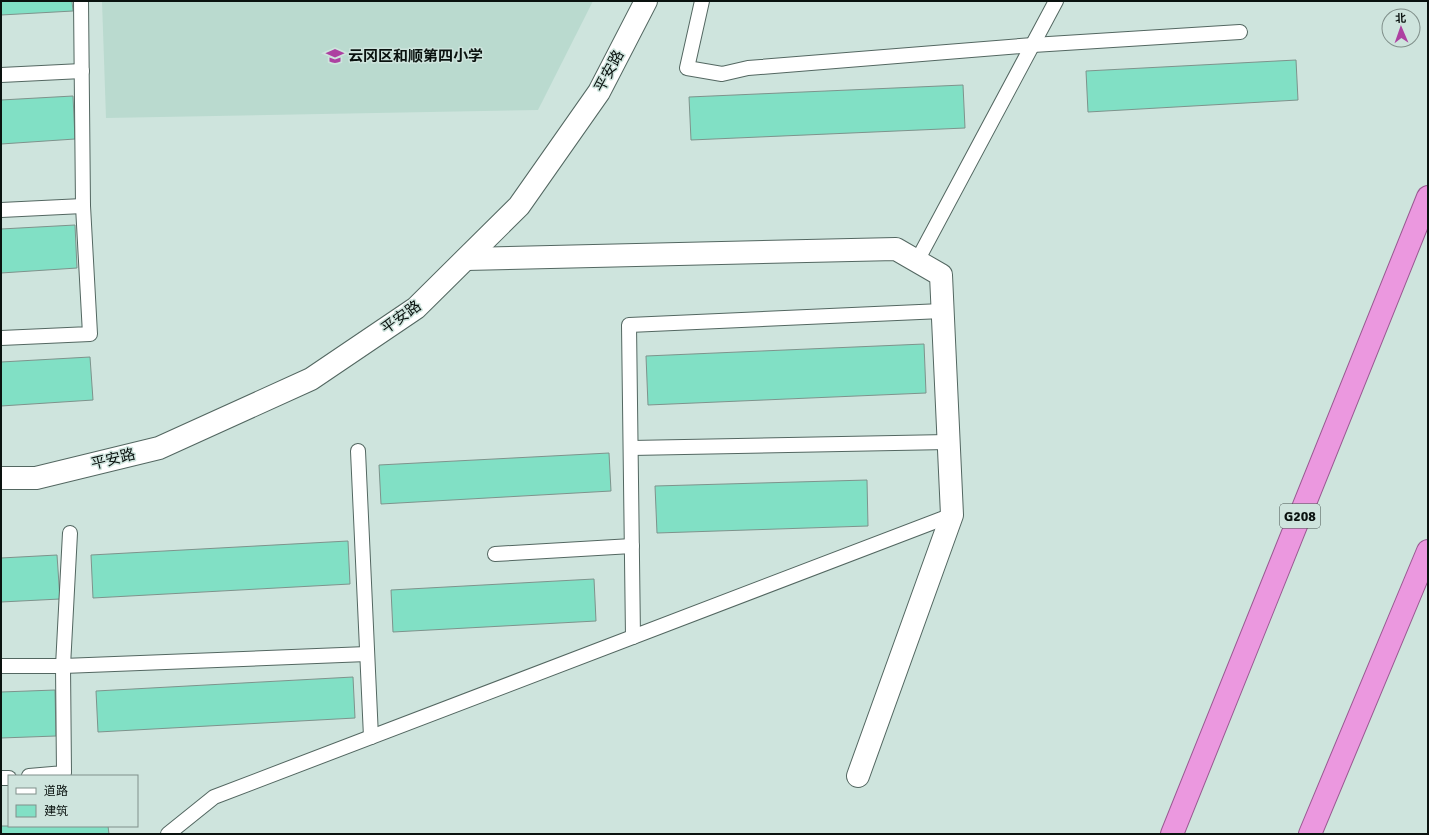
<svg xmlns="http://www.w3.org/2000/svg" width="1429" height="835" font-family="Signika,'Noto Sans SC',sans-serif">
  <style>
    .built { fill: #badacf }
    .building { fill: #81e0c5; stroke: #7e938c }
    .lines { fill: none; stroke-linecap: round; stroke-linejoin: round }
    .service-casing { stroke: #536761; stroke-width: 16 }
    .minor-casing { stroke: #536761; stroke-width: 24 }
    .tertiary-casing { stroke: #536761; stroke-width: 24 }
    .trunk-casing { stroke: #995991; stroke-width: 24 }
    .service { stroke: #fff; stroke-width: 14 }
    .minor { stroke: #fff; stroke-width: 22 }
    .tertiary { stroke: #fff; stroke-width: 22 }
    .trunk { stroke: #eb98df; stroke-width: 22 }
    .labels { text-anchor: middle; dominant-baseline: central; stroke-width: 3; stroke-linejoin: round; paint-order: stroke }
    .shield { fill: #cee4dd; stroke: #45514d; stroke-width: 1 }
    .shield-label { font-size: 14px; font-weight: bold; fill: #0a120f }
    .poi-label { font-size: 15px; font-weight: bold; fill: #0a120f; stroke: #cee4dd; text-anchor: start }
    .street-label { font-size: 15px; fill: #0a120f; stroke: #cee4dd }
  </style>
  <rect width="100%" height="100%" fill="#cee4dd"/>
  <path class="built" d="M 102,1 L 593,1 L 538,110 L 106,118 Z"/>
  <g class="building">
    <path d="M 1,1 L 72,1 L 73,11 L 1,15 Z"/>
    <path d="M 1296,60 L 1298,100 L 1088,112 L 1086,71 Z"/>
    <path d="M 963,85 L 965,128 L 691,140 L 689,97 Z"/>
    <path d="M 73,96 L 75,139 L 1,144 L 1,100 Z"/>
    <path d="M 75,225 L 77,268 L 1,273 L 1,229 Z"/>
    <path d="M 924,344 L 926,393 L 648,405 L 646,356 Z"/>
    <path d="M 90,357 L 93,400 L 1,406 L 1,362 Z"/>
    <path d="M 609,453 L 611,491 L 381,504 L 379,465 Z"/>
    <path d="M 867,480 L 868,526 L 657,533 L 655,486 Z"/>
    <path d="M 348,541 L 350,584 L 93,598 L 91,555 Z"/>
    <path d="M 57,555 L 60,599 L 1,602 L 1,558 Z"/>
    <path d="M 594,579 L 596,621 L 393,632 L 391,590 Z"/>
    <path d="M 353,677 L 355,718 L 98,732 L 96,691 Z"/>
    <path d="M 55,690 L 56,736 L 1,738 L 1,692 Z"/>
    <path d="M 1,826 L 108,826 L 109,834 L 1,834 Z"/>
  </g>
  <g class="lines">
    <g class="service-casing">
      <g id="service">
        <path d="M 702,1 L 687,68 L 722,74 L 748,68 L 1033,45 L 1240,32"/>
        <path d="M 1,75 L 82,71"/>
        <path d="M 1,210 L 83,206"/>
        <path d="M 917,261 L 1056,1"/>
        <path d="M 1,338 L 90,334 L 83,206 L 81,1"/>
        <path d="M 631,448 L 948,442"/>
        <path d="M 358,451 L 371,737"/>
        <path d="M 495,554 L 632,546"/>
        <path d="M 633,637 L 629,325 L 942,311"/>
        <path d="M 1,666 L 63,666 L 367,654"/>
        <path d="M 29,776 L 64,773 L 63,666 L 70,533"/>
        <path d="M 1,778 L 9,778"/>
        <path d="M 168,834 L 214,797 L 952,515"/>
      </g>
    </g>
    <g class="minor-casing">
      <path id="minor" d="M 466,259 L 896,249 L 941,275 L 952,515 L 858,776"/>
    </g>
    <g class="tertiary-casing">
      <path id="tertiary" d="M 1,478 L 36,478 L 159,448 L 311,379 L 416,308 L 519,206 L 599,92 L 646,1"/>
    </g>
    <g class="trunk-casing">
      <g id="trunk">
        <path d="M 1172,834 L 1428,197"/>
        <path d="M 1310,834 L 1428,551"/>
      </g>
    </g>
    <use href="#service" class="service"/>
    <use href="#minor" class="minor"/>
    <use href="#tertiary" class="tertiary"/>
    <use href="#trunk" class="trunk"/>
  </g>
  <defs>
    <g id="school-bare" transform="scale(1.38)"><path d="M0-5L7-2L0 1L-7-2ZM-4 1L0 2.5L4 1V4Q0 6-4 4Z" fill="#ad41a1" stroke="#cee4dd" stroke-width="2.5" paint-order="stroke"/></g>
  </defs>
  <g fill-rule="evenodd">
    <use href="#school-bare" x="335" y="56"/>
  </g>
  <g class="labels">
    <rect class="shield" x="1280" y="504" width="40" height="24" rx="3"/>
    <g class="shield-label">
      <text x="1300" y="516">G208</text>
    </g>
    <g class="poi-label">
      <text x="348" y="56">云冈区和顺第四小学</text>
    </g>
    <g class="street-label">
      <text transform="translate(609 71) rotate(-62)">平安路</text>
      <text transform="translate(401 317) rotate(-36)">平安路</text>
      <text transform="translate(113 459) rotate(-14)">平安路</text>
    </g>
  </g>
  <rect width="1429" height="835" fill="none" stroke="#0a120f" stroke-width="4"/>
  <rect x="8" y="775" width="130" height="52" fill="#cee4dd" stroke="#80908b"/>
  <rect x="16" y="788" width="20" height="6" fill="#ffffff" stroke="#80908b"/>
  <text x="44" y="795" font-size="12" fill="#0a120f">道路</text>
  <rect x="16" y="805" width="20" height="12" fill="#81e0c5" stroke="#80908b"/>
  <text x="44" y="815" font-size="12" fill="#0a120f">建筑</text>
  <g transform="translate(1401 28) rotate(358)"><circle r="19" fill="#cee4dd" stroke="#80908b"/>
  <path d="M0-3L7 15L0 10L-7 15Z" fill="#ad41a1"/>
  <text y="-6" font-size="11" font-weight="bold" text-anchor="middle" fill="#0a120f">北</text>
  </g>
</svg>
